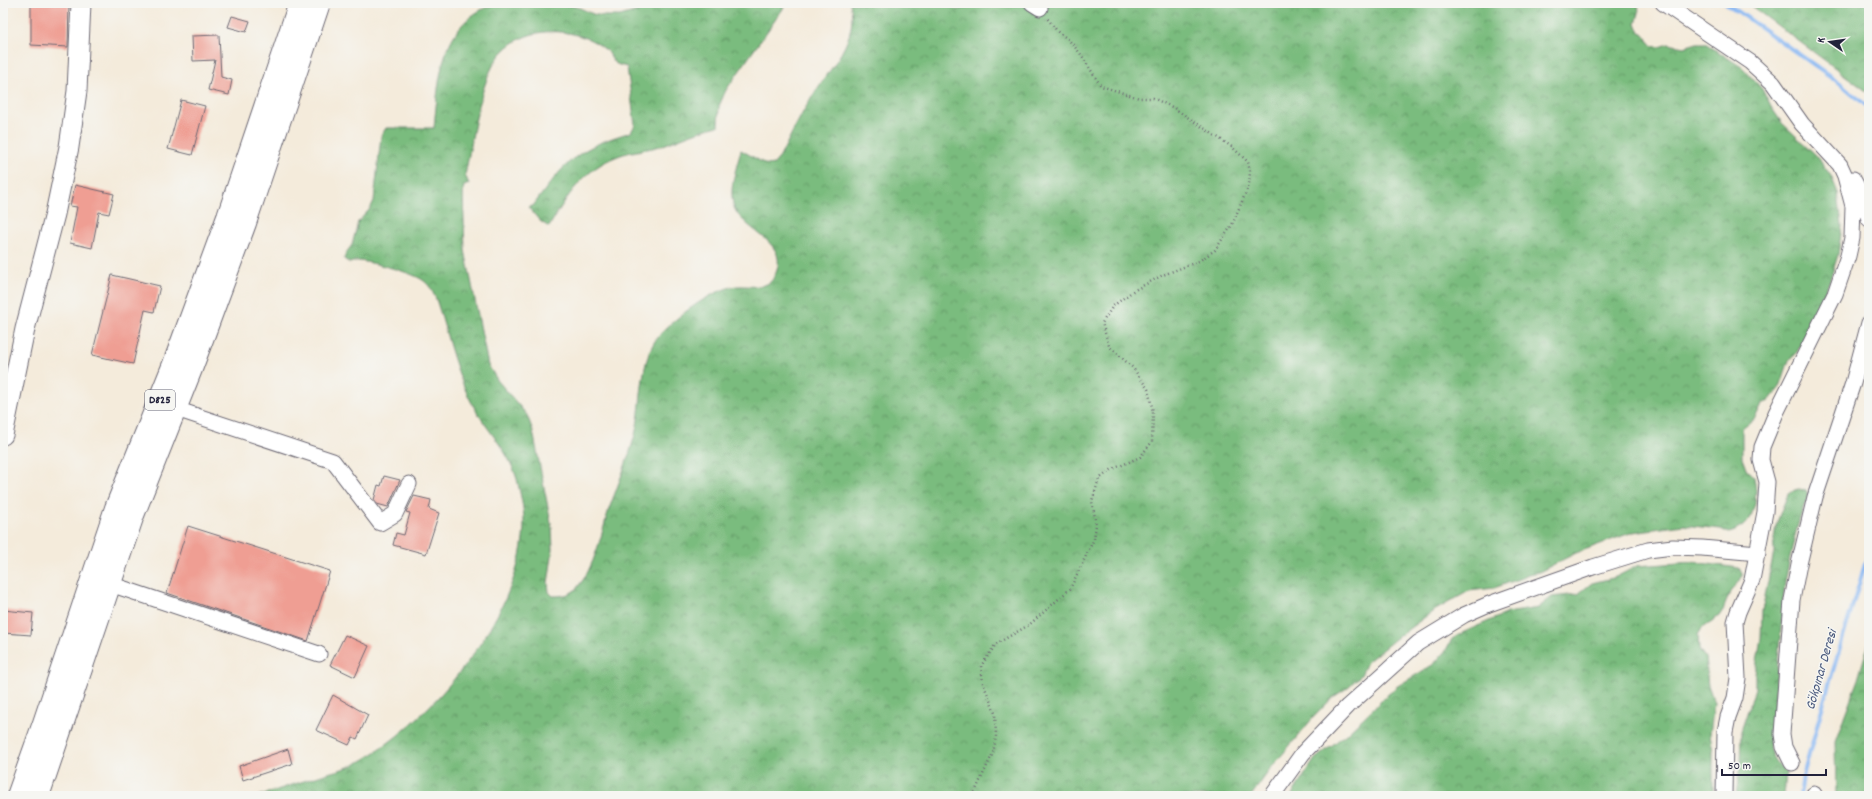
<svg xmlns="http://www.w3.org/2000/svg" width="1872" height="799" font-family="Dekko,sans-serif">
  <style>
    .forest { fill: url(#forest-crowns); stroke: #4e6f5c }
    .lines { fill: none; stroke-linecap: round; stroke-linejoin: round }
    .stream { stroke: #88b7f3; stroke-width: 4 }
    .building { fill: #ef9e93 }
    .minor-casing { stroke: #6c6873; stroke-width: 17 }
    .major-casing { stroke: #6c6873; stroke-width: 21 }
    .highway-casing { stroke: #6c6873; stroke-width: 24 }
    .path { stroke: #6c6873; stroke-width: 2.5; stroke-dasharray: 1 3; stroke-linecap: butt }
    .minor { stroke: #fff; stroke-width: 15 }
    .major { stroke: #fff; stroke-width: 19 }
    .highway { stroke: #fff; stroke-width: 22 }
    .labels { text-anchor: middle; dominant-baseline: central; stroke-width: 3; stroke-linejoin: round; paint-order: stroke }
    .shield { fill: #f6f6f2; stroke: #626272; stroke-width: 1 }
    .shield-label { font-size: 12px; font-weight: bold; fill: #22223b }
    .water-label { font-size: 14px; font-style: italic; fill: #46567b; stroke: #f6f6f2 }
  </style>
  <defs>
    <pattern id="forest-crowns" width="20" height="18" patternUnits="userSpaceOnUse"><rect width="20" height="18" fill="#7abc7e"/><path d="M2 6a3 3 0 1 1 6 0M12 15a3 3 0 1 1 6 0" fill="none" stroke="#649868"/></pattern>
  </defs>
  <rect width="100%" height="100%" fill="#f6f6f2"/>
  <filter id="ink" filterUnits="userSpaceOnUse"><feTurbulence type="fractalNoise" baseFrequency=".025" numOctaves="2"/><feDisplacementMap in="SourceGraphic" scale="8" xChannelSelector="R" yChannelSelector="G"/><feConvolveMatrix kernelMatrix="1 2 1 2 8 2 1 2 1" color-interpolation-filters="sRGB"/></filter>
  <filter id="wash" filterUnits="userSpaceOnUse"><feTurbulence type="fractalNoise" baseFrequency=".012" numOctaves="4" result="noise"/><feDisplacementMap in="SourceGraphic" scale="16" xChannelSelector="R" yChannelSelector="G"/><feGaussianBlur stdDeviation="0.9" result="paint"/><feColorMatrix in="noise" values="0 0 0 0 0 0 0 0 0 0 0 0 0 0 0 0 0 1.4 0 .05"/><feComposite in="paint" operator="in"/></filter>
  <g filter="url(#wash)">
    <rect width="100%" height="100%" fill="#f4ebdb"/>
    <g class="forest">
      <path d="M 498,3 L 560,3 L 580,8 L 593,14 L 603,16 L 620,16 L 637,11 L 657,3 L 787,3 L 726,90 L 719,106 L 718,126 C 698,131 684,137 666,144 C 651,150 633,150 618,156 C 585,168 566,197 549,227 L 540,221 L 528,207 L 533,206 C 566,161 577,148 631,132 L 635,125 L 627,67 C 623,66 618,65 615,63 C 612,61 611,56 609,53 C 601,45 591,39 580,36 C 552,27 520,31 500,55 C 479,80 472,143 465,175 L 469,184 L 464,186 L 463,190 L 465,250 L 488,365 L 498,381 L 527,415 L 533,431 L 552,528 L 553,549 L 548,583 L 549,592 L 553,596 C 562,596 571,595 577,588 C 595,567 601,535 609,509 C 618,485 628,460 635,435 C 641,411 640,387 646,363 C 648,356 651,347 655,341 C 669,321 708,293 731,287 C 742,284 757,289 767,284 C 772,282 775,276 777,270 C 787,239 739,230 733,204 C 729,186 737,167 741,150 L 767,165 L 774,164 L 780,157 C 790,137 800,116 812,97 C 830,67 860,40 850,3 L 945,3 L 957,10 L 970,6 L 975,3 L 1638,3 L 1639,13 L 1636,23 L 1640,33 L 1643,34 L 1653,46 L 1659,47 L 1668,44 L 1684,47 L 1697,43 L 1705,43 L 1743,68 L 1762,89 L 1771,107 L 1782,123 L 1816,155 L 1831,176 L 1838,193 L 1842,226 L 1838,255 L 1830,280 L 1818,308 L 1810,315 L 1803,341 L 1796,354 L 1789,360 L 1780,387 L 1769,401 L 1762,404 L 1755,418 L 1742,428 L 1742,458 L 1746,469 L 1754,477 L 1756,491 L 1755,504 L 1750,519 L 1743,526 L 1735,531 L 1729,533 L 1721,529 L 1683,525 L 1633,532 L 1576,553 L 1539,572 L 1528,574 L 1519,579 L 1494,588 L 1469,591 L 1432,612 L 1399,636 L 1367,662 L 1361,675 L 1347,688 L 1333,697 L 1312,719 L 1271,768 L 1251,796 L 259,796 C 282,788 305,781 328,773 C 339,770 352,767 361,761 C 434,719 525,609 524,521 C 524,508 520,493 517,479 C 509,451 488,432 474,407 C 455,374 448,335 436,299 C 433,293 430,285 424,281 C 415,273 372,262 359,261 C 356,260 353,262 350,263 L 344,259 L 346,253 L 352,245 L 358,222 L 370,209 L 374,201 L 381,136 L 386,128 L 434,128 C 439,77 440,20 498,3 Z"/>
      <path d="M 1747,3 L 1869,3 L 1869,93 Z"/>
      <path d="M 1798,489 L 1806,490 L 1808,496 C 1796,524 1791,553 1785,582 L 1773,718 C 1767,743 1766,755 1786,773 L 1784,796 L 1736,796 L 1740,765 L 1741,731 L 1755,689 L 1755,674 L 1761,638 L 1762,611 L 1774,552 C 1772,530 1780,514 1788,494 Z"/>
      <path d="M 1693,562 L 1739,568 L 1743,576 L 1730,592 L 1723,610 L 1719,616 L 1702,628 L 1698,635 L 1699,649 L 1705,658 L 1708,686 L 1714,703 L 1710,734 L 1713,751 L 1713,796 L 1291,796 L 1315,759 L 1345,735 L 1396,687 L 1434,664 L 1446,650 L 1452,639 L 1462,633 L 1507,613 L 1538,608 L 1552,597 L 1578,594 L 1592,583 L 1616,577 L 1637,566 Z"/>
      <path d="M 1869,642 L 1869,796 L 1836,796 L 1835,741 L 1858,679 Z"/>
    </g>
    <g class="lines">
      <g class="stream">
        <path d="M 1726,3 L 1840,83 L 1869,108"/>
        <path d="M 1800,796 L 1803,776 L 1826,694 L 1869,551"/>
      </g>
    </g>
    <g id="blocks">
      <g class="building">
        <path d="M 31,3 L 69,3 L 68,47 L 31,45 Z"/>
        <path d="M 232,16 L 250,21 L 246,32 L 228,27 Z"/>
        <path d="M 219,35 L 221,77 L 232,80 L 229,95 L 208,90 L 215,60 L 193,61 L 192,36 Z"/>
        <path d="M 181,100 L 205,106 L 192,155 L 168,149 Z"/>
        <path d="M 75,185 L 114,194 L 109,214 L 99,212 L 92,248 L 70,243 L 77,207 L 70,206 Z"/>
        <path d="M 112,275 L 160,286 L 154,312 L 145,310 L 133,364 L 92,355 Z"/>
        <path d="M 384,476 L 400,480 L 388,507 L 377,504 L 374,500 L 378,485 L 381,486 Z"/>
        <path d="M 414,496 L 431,500 L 429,509 L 439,513 L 426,554 L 393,545 L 396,533 L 404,535 L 410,513 L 406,512 Z"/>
        <path d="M 188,526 L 330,571 L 308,641 L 167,593 Z"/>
        <path d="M 3,610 L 33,613 L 31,635 L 3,633 Z"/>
        <path d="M 345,635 L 369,646 L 355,677 L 330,665 Z"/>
        <path d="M 333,695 L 368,715 L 357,739 L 353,737 L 349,745 L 316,730 Z"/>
        <path d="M 288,749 L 292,764 L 243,780 L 239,766 Z"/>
      </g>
    </g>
  </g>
  <g filter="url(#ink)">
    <use href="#blocks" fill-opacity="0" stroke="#6c6873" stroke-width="1"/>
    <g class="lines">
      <g class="minor-casing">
        <g id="minor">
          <path d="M 1032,3 L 1040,8"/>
          <path d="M 1663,3 L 1750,62 L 1773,83 L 1802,124 L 1840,165 L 1845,176 L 1853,206 L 1852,238 L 1848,256 L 1835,294 L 1776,413 L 1762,447 L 1761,460 L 1767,482 L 1765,512 L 1752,580 L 1738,612 L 1735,622 L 1738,678 L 1735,698 L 1728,717 L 1725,732 L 1724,796"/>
          <path d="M 1853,179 L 1861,194 L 1869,219"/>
          <path d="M 176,409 L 333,461 L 380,523 L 395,514 L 409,484"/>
          <path d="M 110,584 L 319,654"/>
          <path d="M 1792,763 L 1784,747 L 1782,734 L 1792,600 L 1799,564 L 1815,497 L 1853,383 L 1869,323"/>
          <path d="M 1814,794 L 1815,796"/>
          <path d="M 1272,796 L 1303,753 L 1348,706 L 1418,643 L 1464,615 L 1489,604 L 1593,567 L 1648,550 L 1673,547 L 1702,548 L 1758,553"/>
        </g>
      </g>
      <g class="major-casing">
        <path id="major" d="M 3,435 L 25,329 L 55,214 L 69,147 L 77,91 L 81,3"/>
      </g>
      <g class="highway-casing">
        <g id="highway">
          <path d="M 18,796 L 44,723 L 116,508 L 174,364 L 228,217 L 300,3"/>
          <path d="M 38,796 L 133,515 L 191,369 L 245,223 L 319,3"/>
        </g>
      </g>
      <path class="path" d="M 973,796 L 993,753 L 996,737 L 995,713 L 983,683 L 981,666 L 996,644 L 1029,625 L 1070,589 L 1094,539 L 1096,525 L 1092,501 L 1099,479 L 1111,470 L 1140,457 L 1152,442 L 1153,412 L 1148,389 L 1133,368 L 1109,346 L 1102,323 L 1113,306 L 1133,291 L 1163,275 L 1199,261 L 1215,250 L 1232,225 L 1249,185 L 1250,171 L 1248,162 L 1232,147 L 1174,108 L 1153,98 L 1139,98 L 1101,86 L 1080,53 L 1068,39 L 1058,32 L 1047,18"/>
      <use href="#minor" class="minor"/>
      <use href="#major" class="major"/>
      <use href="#highway" class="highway"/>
    </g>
  </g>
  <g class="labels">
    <rect class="shield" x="145" y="390" width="30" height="20" rx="3"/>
    <g class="shield-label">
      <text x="160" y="400">D825</text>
    </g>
    <g class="water-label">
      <text transform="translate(1822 670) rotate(-74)">Gökpınar Deresi</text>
    </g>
  </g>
  <rect width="1872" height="799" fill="none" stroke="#f6f6f2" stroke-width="16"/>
  <g transform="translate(1830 42) rotate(283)" stroke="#f6f6f2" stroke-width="3" paint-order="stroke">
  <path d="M0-3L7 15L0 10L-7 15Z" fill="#22223b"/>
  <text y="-6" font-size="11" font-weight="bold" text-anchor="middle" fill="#22223b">K</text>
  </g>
  <path d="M1722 769v6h104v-6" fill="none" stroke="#22223b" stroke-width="2"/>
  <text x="1728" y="769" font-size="12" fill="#22223b" stroke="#f6f6f2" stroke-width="3" paint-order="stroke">50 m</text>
</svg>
